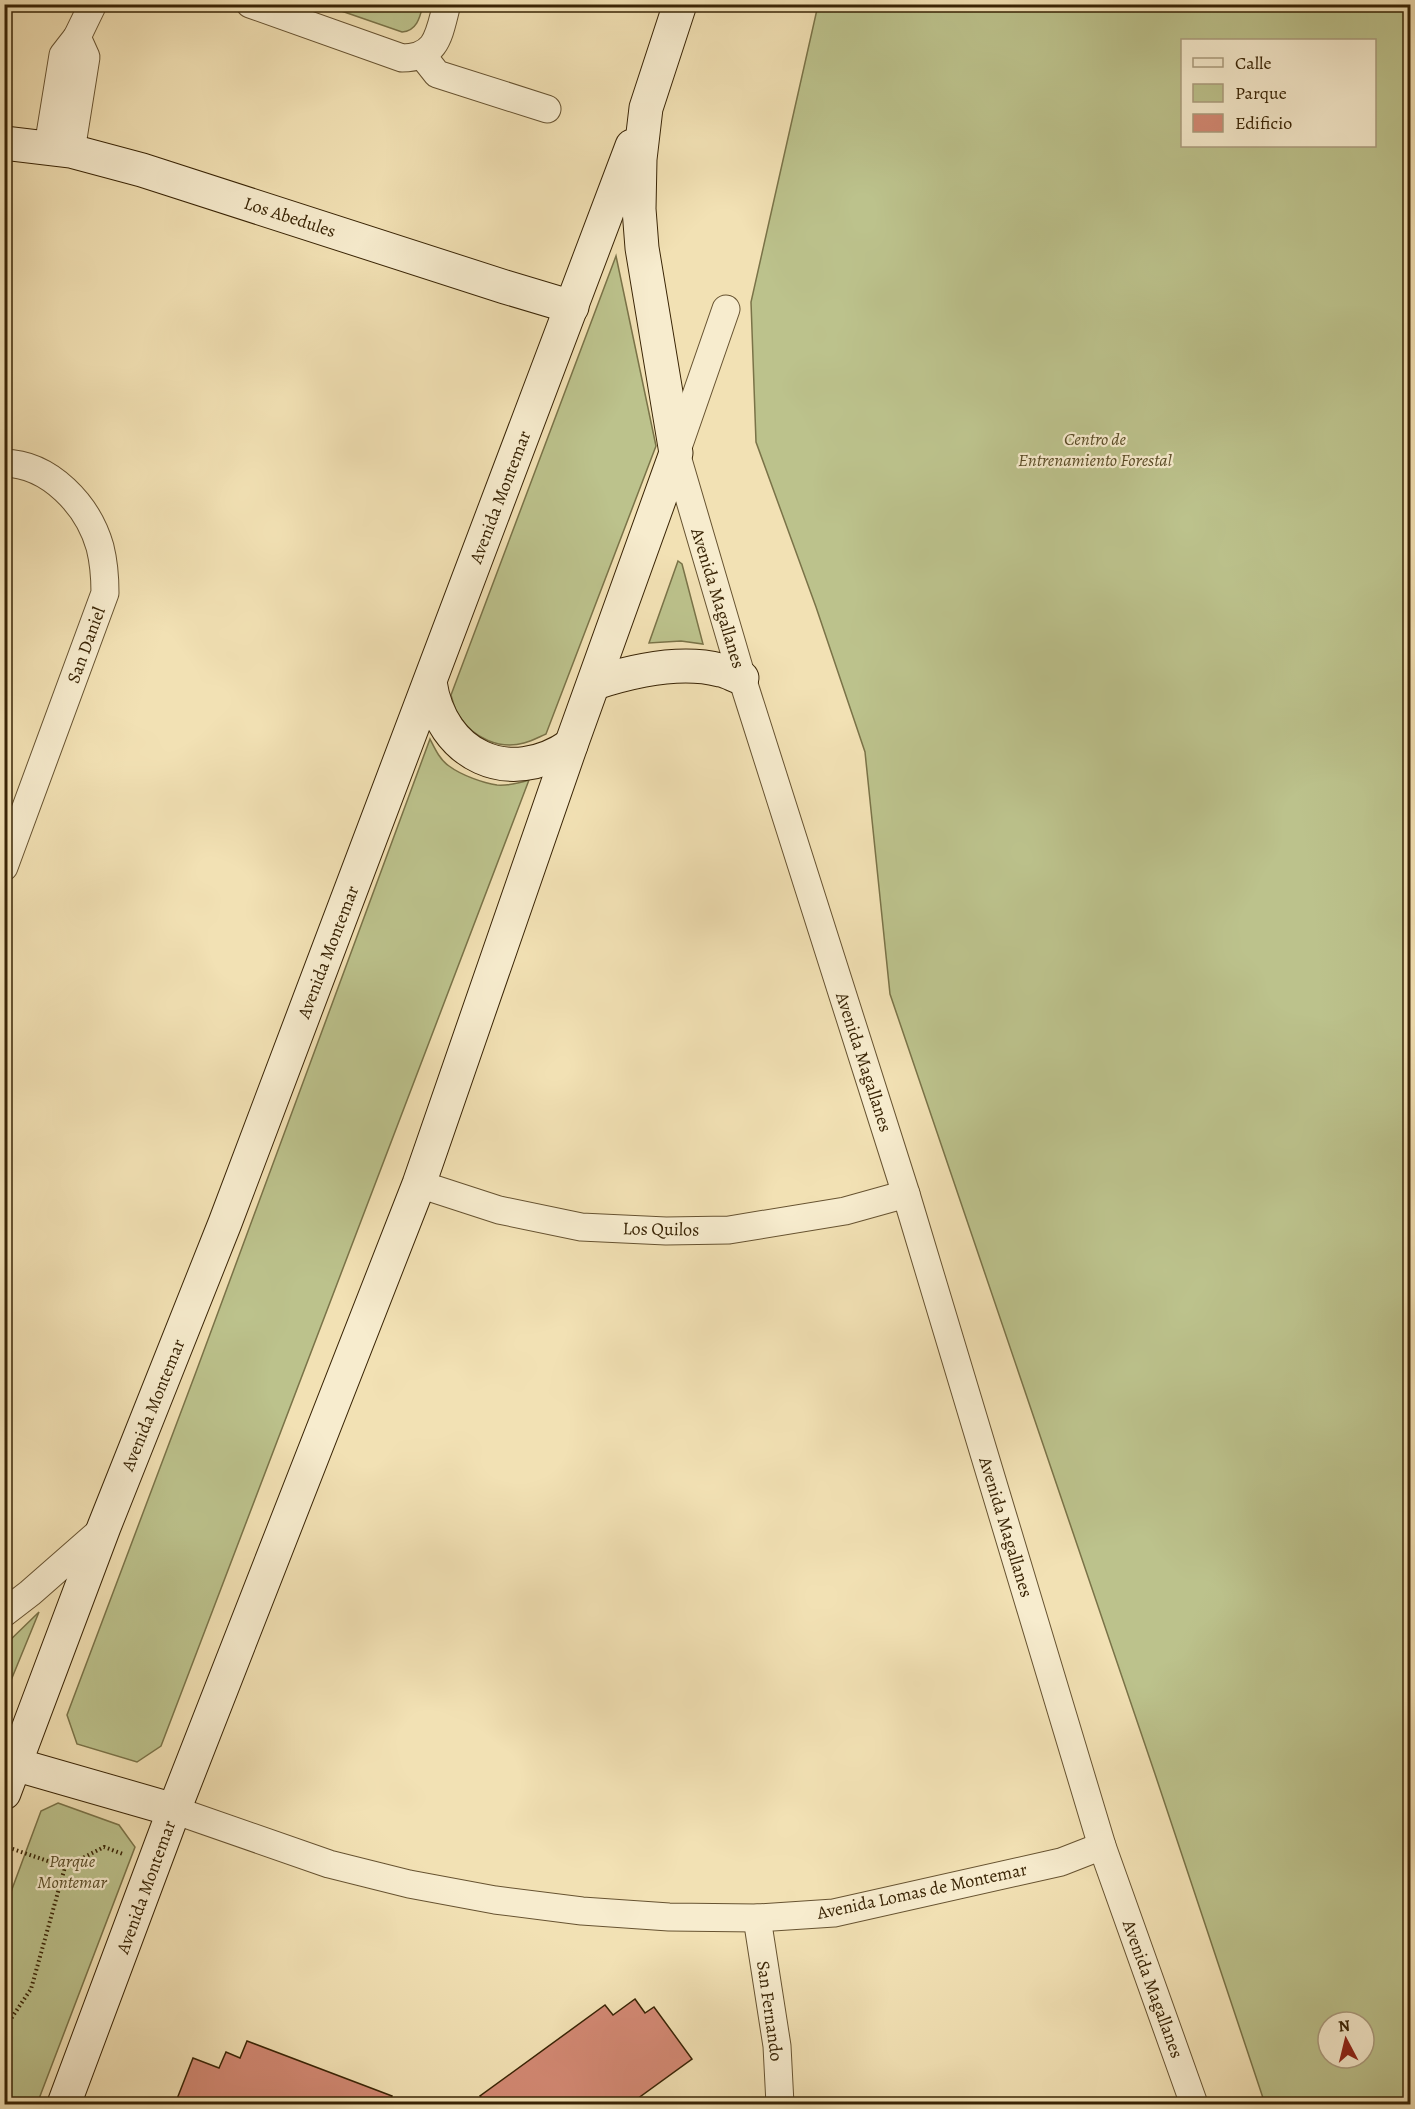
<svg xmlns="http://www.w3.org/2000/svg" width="1415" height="2109" font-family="Alegreya,serif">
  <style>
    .green { fill: #bcc28c; stroke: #7a7348; stroke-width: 1.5; fill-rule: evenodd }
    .building { fill: #d38974; stroke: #392405; stroke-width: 1.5 }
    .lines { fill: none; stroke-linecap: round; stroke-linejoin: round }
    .street-casing { stroke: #675331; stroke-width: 29 }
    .secondary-casing { stroke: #392405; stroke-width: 35 }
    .path { stroke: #392405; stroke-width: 4; stroke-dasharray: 1.5 3; stroke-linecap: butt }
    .street { stroke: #f7ecce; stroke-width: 27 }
    .secondary { stroke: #f7ecce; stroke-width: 33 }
    .labels { text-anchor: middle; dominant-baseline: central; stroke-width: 4.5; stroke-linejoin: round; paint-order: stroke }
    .street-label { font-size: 18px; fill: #392405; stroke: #f7ecce }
    .park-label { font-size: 18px; font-style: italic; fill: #5a4c27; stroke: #f7ecce }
  </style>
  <rect width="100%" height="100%" fill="#f2e1b4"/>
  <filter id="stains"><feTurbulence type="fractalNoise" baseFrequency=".00333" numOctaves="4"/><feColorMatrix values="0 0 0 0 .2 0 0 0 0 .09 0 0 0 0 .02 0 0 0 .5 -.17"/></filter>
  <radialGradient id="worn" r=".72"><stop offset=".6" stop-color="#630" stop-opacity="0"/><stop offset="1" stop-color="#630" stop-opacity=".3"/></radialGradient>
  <g class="green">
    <path d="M 324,5 L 423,5 C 420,17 417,31 402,32 Z"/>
    <path d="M 818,5 L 1410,5 L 1410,2104 L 1265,2104 L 1155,1774 L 890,994 L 865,752 L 816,607 L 756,442 L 751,302 ZM 1374,40 L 1374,146 L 1182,146 L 1182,40 ZM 1328,2022 L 1364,2022 L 1364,2058 L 1328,2058 Z"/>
    <path d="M 616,256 L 656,446 L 546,734 C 539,737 532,741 524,743 C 500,750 473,738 460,717 C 455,711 453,702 451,695 Z"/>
    <path d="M 678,561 L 682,564 L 703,644 L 681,641 L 649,643 Z"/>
    <path d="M 430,739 C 435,749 440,760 449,766 C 461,775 483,783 497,785 C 508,786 519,783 529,780 L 161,1746 L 137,1762 L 77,1744 L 67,1715 L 196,1372 Z"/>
    <path d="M 39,1612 L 5,1695 L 5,1645 Z"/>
    <path d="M 58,1803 L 119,1825 L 135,1847 L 37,2104 L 5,2104 L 5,1908 L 41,1811 Z"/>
  </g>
  <g class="building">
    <path d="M 635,1999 L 645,2013 L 654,2007 L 692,2059 L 630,2104 L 486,2104 L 480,2096 L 605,2005 L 613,2015 Z"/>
    <path d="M 247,2041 L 392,2096 L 389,2104 L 175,2104 L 193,2058 L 219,2068 L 226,2052 L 240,2058 Z"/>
  </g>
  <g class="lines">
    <g class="street-casing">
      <g id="street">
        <path d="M 250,4 L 402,58 C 438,58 439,33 447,4"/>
        <path d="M 422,55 L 437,74 L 547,109"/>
        <path d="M 48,147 L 63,55 L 77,37 L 93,4"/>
        <path d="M 71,151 L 86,57 L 77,37"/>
        <path d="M 726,309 L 676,453 L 742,678 L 906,1194 L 1102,1846 L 1194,2104"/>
        <path d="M 4,463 C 50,464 88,505 100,547 C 104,563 105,577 105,593 L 4,867"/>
        <path d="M 419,1184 L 499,1210 L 581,1227 L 666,1231 L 729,1230 L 845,1211 L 906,1194"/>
        <path d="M 4,1613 L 30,1593 L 104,1528"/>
        <path d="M 174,1810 L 329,1864 L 409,1884 L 495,1900 L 582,1911 L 669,1917 L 757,1918 L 834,1913 L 1061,1862 L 1102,1846"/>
        <path d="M 757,1918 L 777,2046 L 780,2104"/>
      </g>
    </g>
    <g class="secondary-casing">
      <g id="secondary">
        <path d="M 4,143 L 71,151 L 142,170 L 505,287 L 572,307"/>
        <path d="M 430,682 C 441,756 509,788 571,745"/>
        <path d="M 595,683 C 632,671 681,660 720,670 C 727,671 735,676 742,678"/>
        <path d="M 14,1764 L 174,1810"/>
        <path d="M 4,1793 L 104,1527 L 225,1223 L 632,146"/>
        <path d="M 64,2104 L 174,1810 L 419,1184 L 571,745 L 676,453 L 642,248 L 639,209 L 640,159 L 646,108 L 680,4"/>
      </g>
    </g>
    <g class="path">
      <path d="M 4,1846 L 65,1867 L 104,1847 L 123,1854"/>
      <path d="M 4,2029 L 31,1989 L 65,1867"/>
    </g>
    <use href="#street" class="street"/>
    <use href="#secondary" class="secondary"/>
  </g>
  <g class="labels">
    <g class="street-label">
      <text transform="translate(290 217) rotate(18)">Los Abedules</text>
      <text transform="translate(500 497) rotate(-69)">Avenida Montemar</text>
      <text transform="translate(718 598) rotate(73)">Avenida Magallanes</text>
      <text transform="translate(86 645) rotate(-70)">San Daniel</text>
      <text transform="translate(328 952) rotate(-69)">Avenida Montemar</text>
      <text transform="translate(864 1062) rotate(72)">Avenida Magallanes</text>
      <text transform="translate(661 1229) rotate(1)">Los Quilos</text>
      <text transform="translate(153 1405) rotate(-68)">Avenida Montemar</text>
      <text transform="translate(1006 1527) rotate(73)">Avenida Magallanes</text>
      <text transform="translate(146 1887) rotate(-70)">Avenida Montemar</text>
      <text transform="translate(922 1891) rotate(-12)">Avenida Lomas de Montemar</text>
      <text transform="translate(1153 1989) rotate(70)">Avenida Magallanes</text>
      <text transform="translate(770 2011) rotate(82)">San Fernando</text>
    </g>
    <g class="park-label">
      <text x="1095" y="439">Centro de<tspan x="1095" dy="21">Entrenamiento Forestal</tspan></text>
      <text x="72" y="1861">Parque<tspan x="72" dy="21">Montemar</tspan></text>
    </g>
  </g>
  <rect width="1415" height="2109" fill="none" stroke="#f2e1b4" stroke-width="24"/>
  <rect x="6" y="6" width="1403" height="2097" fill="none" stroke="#392405" stroke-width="3"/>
  <rect x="12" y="12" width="1391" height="2085" fill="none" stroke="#392405" stroke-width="1.5"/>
  <rect x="1181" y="39" width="195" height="108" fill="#f7ecce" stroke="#ab9c7e" stroke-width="1.5"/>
  <rect x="1193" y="58" width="30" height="9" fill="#f7ecce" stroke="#ab9c7e" stroke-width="1.5"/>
  <text x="1235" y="69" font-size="18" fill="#392405">Calle</text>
  <rect x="1193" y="84" width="30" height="18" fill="#bcc28c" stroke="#ab9c7e" stroke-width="1.5"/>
  <text x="1235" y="99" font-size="18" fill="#392405">Parque</text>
  <rect x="1193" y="114" width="30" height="18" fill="#d38974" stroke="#ab9c7e" stroke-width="1.5"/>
  <text x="1235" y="129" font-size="18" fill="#392405">Edificio</text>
  <g transform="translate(1346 2040) rotate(353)"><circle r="28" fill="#f7ecce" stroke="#ab9c7e" stroke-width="1.5"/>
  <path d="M0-4.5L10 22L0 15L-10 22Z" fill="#8f2418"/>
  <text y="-9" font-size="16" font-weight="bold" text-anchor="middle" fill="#392405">N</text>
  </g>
  <rect width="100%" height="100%" filter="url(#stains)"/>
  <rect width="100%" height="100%" fill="url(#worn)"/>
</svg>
